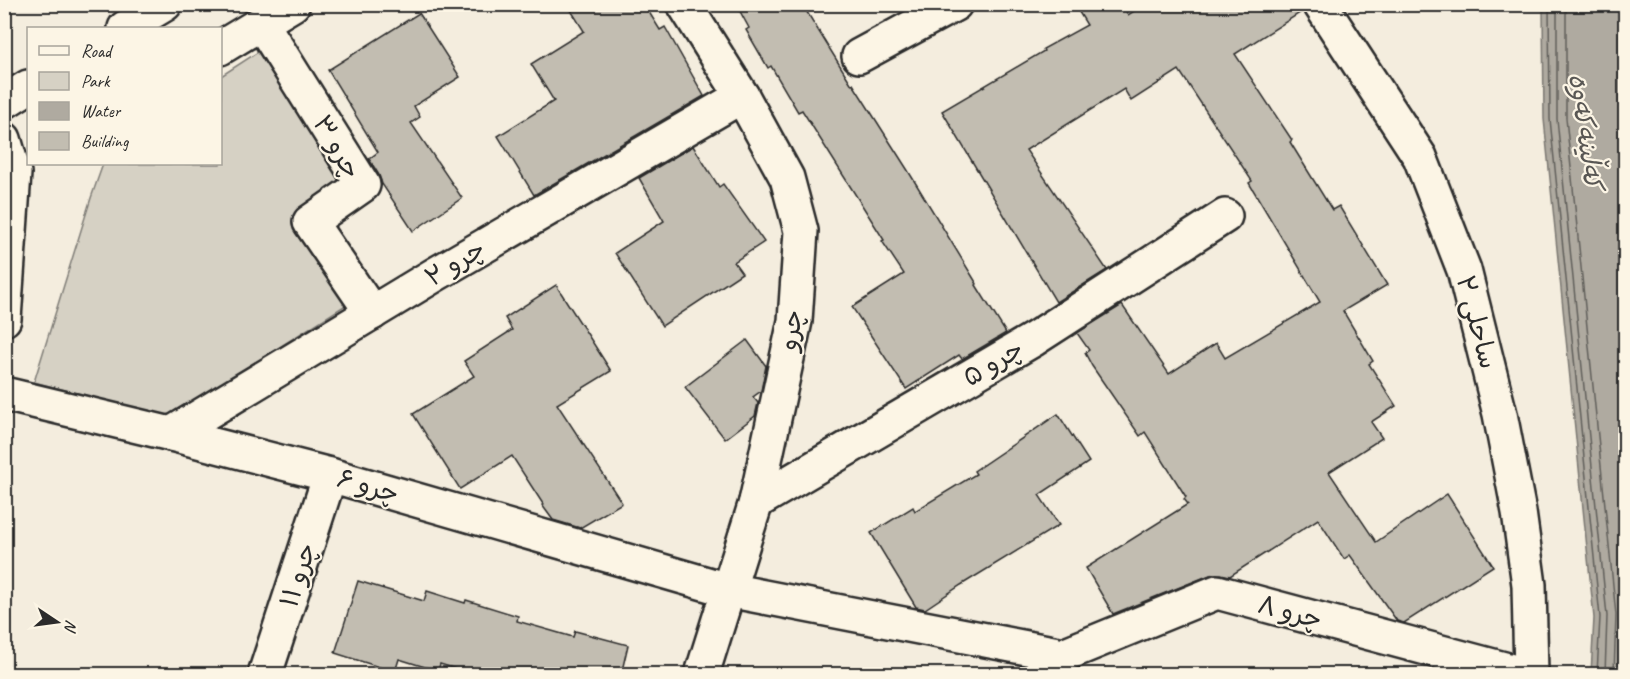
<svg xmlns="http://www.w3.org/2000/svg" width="1630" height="679" font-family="Caveat,'Playpen Sans Arabic',sans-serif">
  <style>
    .green { fill: #d6d1c4; stroke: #807e78; stroke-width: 1.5 }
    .water { fill: #afaaa0; stroke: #7a7771; stroke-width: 1.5 }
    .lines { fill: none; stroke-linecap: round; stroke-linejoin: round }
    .shore { stroke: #605e5a; stroke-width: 1.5 }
    .building { fill: #c2bdb1; stroke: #2b2b2b; stroke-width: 1.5 }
    .minor-casing { stroke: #2b2b2b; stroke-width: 38 }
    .minor { stroke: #fcf5e5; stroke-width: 33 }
    .labels { text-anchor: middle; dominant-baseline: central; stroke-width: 4.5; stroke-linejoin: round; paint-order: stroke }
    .street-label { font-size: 26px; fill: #2b2b2b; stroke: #fcf5e5 }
    .water-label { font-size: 27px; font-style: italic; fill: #595754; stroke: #fcf5e5 }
  </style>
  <rect width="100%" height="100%" fill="#f4edde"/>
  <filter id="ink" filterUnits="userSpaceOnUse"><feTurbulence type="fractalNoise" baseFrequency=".0167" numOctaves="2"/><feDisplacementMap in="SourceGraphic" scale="12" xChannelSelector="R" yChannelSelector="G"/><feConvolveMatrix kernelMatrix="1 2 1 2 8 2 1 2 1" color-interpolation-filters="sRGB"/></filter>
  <g filter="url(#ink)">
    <path class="green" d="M 258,52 L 344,182 L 292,224 L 349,303 L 169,417 L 34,382 L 91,198 L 103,164 L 220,164 L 221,76 Z"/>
    <path class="water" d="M 1543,5 L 1625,5 L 1625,674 L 1591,674 L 1594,618 L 1544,119 Z"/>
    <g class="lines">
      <g class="shore">
        <path d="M 1549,4 L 1550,119 L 1600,617 L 1597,674"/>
        <path d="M 1557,4 L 1557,119 L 1607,616 L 1605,674"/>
        <path d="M 1566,4 L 1566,118 L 1616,615 L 1614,674"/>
      </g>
    </g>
    <g class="building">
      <path d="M 567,4 L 644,4 L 660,30 L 665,27 L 704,96 L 534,195 L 498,136 L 554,101 L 531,64 L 584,31 Z"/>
      <path d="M 736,4 L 802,4 L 852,85 L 853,84 L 907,169 L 977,284 L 976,285 L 1006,333 L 962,359 L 959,355 L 906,389 L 852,307 L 904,274 L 882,241 L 884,240 L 802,110 L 798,112 L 771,66 L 768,68 L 746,30 L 749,28 Z"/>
      <path d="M 1074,4 L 1122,4 L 1128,15 L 1145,4 L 1301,4 L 1303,11 L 1235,54 L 1292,140 L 1290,142 L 1332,210 L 1339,206 L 1387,285 L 1343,311 L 1373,361 L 1369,364 L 1396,406 L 1371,422 L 1382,438 L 1329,472 L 1376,542 L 1447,494 L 1493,566 L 1404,623 L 1397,621 L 1350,555 L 1344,559 L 1318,519 L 1230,576 L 1221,574 L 1210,575 L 1113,614 L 1086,568 L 1188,504 L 1184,499 L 1186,497 L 1145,432 L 1140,436 L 1092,366 L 1085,353 L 1089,350 L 1077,333 L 1122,305 L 1169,374 L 1216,343 L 1225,358 L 1320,302 L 1249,183 L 1252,181 L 1179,70 L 1131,101 L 1124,89 L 1026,150 L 1107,270 L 1056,302 L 942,111 L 1044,51 L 1043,49 L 1087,25 Z"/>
      <path d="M 419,13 L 460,77 L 414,106 L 420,117 L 411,123 L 462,198 L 413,231 L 382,184 L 379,175 L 369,159 L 378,152 L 328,70 Z"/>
      <path d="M 693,146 L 719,187 L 723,184 L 764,242 L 734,262 L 742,273 L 662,326 L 615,253 L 664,221 L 639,178 Z"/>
      <path d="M 556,285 L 611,371 L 557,404 L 622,503 L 580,528 L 553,520 L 542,505 L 543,504 L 512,456 L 460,489 L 413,414 L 474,376 L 464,361 L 512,330 L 505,318 Z"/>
      <path d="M 747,340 L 766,366 L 761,391 L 753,397 L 758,403 L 755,416 L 725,439 L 685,387 Z"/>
      <path d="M 1058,414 L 1089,462 L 1039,495 L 1059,525 L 961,585 L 925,609 L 916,607 L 871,533 L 913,507 L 915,511 L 976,474 L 974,471 Z"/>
      <path d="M 358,581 L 424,601 L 427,591 L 465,603 L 466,600 L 518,616 L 517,621 L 573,637 L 575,631 L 628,645 L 621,675 L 475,675 L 440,664 L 438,671 L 399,659 L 395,672 L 335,653 Z"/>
    </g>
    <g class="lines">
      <g class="minor-casing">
        <g id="minor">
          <path d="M 684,4 L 742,96 L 787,178 L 801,231 L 795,321 L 756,502 L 702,674"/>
          <path d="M 1320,4 L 1420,157 L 1464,270 L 1500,414 L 1519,512 L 1529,585 L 1531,674"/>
          <path d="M 262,24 L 363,185 L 310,222 L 372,313"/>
          <path d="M 125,28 L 165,4"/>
          <path d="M 220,48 L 293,4"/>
          <path d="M 859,56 L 955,4"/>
          <path d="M 4,102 L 28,87"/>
          <path d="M 4,139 L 14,173 L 4,319"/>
          <path d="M 4,394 L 171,434 L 330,475 L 728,590 L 1063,655 L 1217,592 L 1523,674"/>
          <path d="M 171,434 L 436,274 L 742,96"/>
          <path d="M 756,502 L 1034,339 L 1225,216"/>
          <path d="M 265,674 L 330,475"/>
        </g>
      </g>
      <use href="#minor" class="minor"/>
    </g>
  </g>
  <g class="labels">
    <g class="street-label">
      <text transform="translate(337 147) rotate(60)">چرو ۳</text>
      <text transform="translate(455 263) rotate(-31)">چرو ۲</text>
      <text transform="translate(1477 322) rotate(75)">ساحلی ۲</text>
      <text transform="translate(791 330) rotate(-81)">چرو</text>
      <text transform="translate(993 363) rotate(-31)">چرو ۵</text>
      <text transform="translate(368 486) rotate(16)">چرو ۶</text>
      <text transform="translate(298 575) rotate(-72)">چرو ۱۱</text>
      <text transform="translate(1290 612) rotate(15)">چرو ۸</text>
    </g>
    <g class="water-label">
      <text transform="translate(1586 131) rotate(82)">کەڵینەکەوە</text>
    </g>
  </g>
  <rect width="1630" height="679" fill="none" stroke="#fcf5e5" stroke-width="24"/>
  <rect x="12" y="12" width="1606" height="655" fill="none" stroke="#2b2b2b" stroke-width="2" filter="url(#ink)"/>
  <rect x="27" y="27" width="195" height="138" fill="#fcf5e5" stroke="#a8a49b" stroke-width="1.5"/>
  <rect x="39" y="46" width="30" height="9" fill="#fcf5e5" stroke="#a8a49b" stroke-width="1.5"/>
  <text x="81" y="57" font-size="18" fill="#2b2b2b">Road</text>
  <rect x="39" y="72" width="30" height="18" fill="#d6d1c4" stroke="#a8a49b" stroke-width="1.5"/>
  <text x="81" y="87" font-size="18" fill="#2b2b2b">Park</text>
  <rect x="39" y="102" width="30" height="18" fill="#afaaa0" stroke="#a8a49b" stroke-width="1.5"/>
  <text x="81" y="117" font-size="18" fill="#2b2b2b">Water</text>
  <rect x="39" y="132" width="30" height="18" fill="#c2bdb1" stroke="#a8a49b" stroke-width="1.5"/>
  <text x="81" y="147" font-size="18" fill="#2b2b2b">Building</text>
  <g transform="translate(57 622) rotate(103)" stroke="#fcf5e5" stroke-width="4.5" paint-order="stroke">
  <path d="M0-4.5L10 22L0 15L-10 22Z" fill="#2b2b2b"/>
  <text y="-9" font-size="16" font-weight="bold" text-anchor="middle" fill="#2b2b2b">N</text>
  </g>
</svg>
